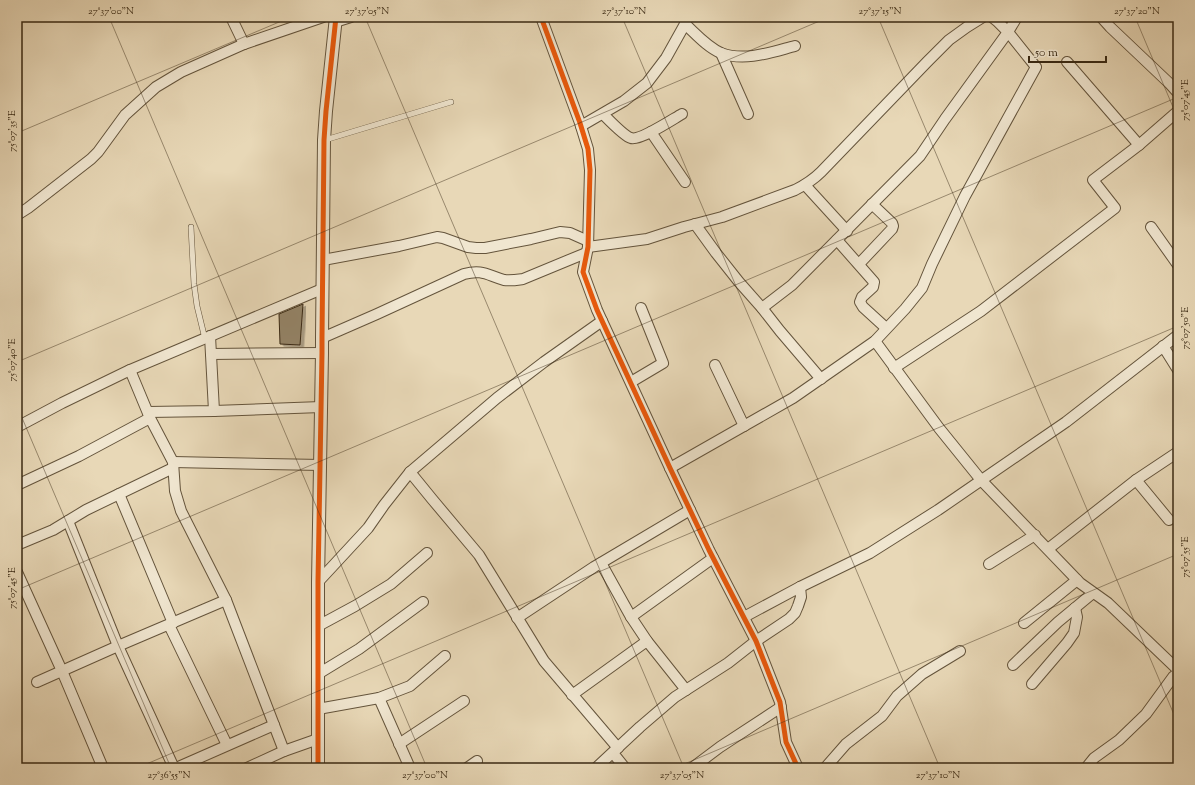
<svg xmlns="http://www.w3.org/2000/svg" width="1195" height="785" font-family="'Sorts Mill Goudy',serif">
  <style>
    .building { fill: #948468; stroke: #382813; filter: url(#shadow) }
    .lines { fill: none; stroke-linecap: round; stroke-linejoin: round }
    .service-casing { stroke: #64543c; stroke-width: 6 }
    .minor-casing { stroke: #64543c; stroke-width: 12 }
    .tertiary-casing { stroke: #64543c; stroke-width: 14 }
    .service { stroke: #f0e6d0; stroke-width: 5 }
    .minor { stroke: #f0e6d0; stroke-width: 10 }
    .tertiary { stroke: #f0e6d0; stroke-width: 12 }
    .cycleway-casing { stroke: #f0e6d0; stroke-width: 8 }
    .cycleway { stroke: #e8590c; stroke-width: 5 }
    .ticks { fill: none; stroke: #382813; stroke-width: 1; stroke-opacity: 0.45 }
    .neatline { fill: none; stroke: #382813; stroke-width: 1.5 }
    .ticks-label { font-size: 10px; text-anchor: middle; fill: #382813 }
  </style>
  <defs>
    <filter id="shadow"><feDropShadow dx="3.5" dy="2" stdDeviation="0" flood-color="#0004"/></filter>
  </defs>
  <rect width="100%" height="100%" fill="#e8d8b7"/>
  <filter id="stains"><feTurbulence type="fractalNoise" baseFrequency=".005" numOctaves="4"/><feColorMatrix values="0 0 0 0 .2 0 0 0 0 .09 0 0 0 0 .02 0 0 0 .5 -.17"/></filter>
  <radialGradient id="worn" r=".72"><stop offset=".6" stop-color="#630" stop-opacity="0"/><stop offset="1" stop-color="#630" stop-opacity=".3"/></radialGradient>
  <path class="building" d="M 303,304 L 300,345 L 280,344 L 279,314 Z"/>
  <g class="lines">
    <g class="service-casing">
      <g id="service">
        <path d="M 325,140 L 451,102"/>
        <path d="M 191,227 L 194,284 L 197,306 L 205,339"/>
      </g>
    </g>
    <g class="minor-casing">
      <g id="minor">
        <path d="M 231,17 L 244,44"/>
        <path d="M 541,17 L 580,123 L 588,149 L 590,170 L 588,247 L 583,272 L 597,310 L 670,468 L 709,550 L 756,641 L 780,702 L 786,742 L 798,768"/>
        <path d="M 1101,17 L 1110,27 L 1169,83 L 1178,93"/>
        <path d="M 335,22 L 351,17"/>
        <path d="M 685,24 C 696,34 707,47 721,53 C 745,62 772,52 795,46"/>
        <path d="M 721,53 L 748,114"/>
        <path d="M 1067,62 L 1139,145"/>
        <path d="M 603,114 C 609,120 624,136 631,138 C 640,141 673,119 682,114"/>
        <path d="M 581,126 L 624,101 L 647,83 L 666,58 L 685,24 L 687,17"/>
        <path d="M 651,132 L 685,182"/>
        <path d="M 805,185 L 847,231"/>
        <path d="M 17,215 L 28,208 L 91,159 L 98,152 L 125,115 L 156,87 L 181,72 L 244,44 L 323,17"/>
        <path d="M 695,224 L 716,253 L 739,282 L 762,308 L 780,331 L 821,379"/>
        <path d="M 1151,227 L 1178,265"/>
        <path d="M 837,240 L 874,282 L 873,287 L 862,297 L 860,302 L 863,307 L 886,328"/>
        <path d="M 588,247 L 647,239 L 684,227 L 722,217 L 795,190 C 805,185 813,180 821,172 L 927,62 L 949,40 L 967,27 L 983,17"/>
        <path d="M 323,260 L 399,246 L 437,237 L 443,238 L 468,247 L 476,248 L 485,248 L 531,239 L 560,232 L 570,233 L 588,241"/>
        <path d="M 859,264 L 892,229 L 893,226 L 892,223 L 872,204"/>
        <path d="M 762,308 L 792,285 L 920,156 L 945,119 L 1008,32 L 997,21 L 992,17"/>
        <path d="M 210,336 L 214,411"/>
        <path d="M 322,338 L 377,314 L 464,274 C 482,269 487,275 504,280 C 510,281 516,280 523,279 L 586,253"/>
        <path d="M 875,341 L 939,428 L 981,480 L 1080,583 L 1108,603 L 1178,670"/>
        <path d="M 1163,346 L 1178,370"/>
        <path d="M 211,354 L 322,353"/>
        <path d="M 715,365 L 744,426"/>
        <path d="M 894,368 L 981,311 L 1115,208 L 1093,180 L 1139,145 L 1178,111"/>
        <path d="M 130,370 L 150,418 L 173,462 L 175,491 L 181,511 L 226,600 L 284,751"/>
        <path d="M 631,382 L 663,363 L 641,308"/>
        <path d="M 148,412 L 214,411 L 321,407"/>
        <path d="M 17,427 L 62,403 L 130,370 L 322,289"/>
        <path d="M 173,462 L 321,465"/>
        <path d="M 670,468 L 793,398 L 875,341 L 905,309 L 922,288 L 932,264 L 965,196 L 1036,67 L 1008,32 L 1017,17"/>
        <path d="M 410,472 L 432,499 L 479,555 L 544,661 L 618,748"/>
        <path d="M 1136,480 L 1169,520"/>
        <path d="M 17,485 L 79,456 L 150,418"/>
        <path d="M 119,494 L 173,623"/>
        <path d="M 68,521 L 118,646 L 174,768"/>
        <path d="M 17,545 L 53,530 L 86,510 L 173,468"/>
        <path d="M 1048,549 L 1136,480 L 1178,452"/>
        <path d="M 601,563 L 631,617 L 647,641"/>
        <path d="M 989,564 L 1035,535"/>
        <path d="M 17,572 L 62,671 L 103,768"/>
        <path d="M 318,582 L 368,528 L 384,505 L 410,472 L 497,398 L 544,362 L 602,321"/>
        <path d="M 631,617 L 713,558"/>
        <path d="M 744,617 L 800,587 L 870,553 L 938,510 L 1066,422 L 1178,335"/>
        <path d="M 517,618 L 594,567 L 690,510"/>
        <path d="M 1024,623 L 1077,580"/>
        <path d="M 169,625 L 227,745"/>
        <path d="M 318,626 L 355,606 L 391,584 L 427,553"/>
        <path d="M 1013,665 L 1058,622 L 1093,593"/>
        <path d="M 318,674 L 359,649 L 423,602"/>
        <path d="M 37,682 L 118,646 L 226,600"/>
        <path d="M 1032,684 L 1067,643 L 1074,633 L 1077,617 L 1075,608"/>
        <path d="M 572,695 L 647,641 L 686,690"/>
        <path d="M 379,698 L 410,768"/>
        <path d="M 318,709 L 379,698 L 410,686 L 445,656"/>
        <path d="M 399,744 L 464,701"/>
        <path d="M 613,753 L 625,768"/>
        <path d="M 176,768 L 274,725"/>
        <path d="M 247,768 L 284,751 L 318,739"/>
        <path d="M 467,768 L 477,761"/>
        <path d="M 596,768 L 640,727 L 675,697 L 728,663 L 756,641 L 789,619 L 795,613 L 798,606 L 801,597 L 800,587"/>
        <path d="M 692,768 L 720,747 L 781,707"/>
        <path d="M 825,768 L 846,744 L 882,716 L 897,696 L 922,674 L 960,651"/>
        <path d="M 1086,768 L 1094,758 L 1119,740 L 1146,714 L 1173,677 L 1178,673"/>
      </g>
    </g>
    <g class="tertiary-casing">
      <path id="tertiary" d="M 318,768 L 318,582 L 322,353 L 322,338 L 324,140 L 326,111 L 336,17"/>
    </g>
    <use href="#service" class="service"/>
    <use href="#minor" class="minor"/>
    <use href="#tertiary" class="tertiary"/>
    <g class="cycleway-casing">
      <g id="cycleway">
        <path d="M 541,17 L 580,123 L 588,149 L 590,170 L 588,247 L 583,272 L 597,310 L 670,468 L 709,550 L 756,641 L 780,702 L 786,742 L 798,768"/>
        <path d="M 318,768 L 318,582 L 322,353 L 322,338 L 324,140 L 326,111 L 336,17"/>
      </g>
    </g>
    <use href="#cycleway" class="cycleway"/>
  </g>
  <path class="ticks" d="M 109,17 L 427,768M 365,17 L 684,768M 622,17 L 940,768M 878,17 L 1178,724M 1135,17 L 1178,119M 17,133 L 291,17M 17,362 L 829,17M 17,406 L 171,768M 17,590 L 1178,97M 137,768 L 1178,326M 675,768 L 1178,554"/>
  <rect width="1195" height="785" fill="none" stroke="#e8d8b7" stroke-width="44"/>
  <path d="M1029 56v6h77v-6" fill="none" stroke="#382813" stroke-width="2"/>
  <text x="1035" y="56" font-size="12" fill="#382813" stroke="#f0e6d0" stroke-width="3" paint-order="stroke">50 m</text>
  <rect x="22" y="22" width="1151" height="741" class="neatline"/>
  <g class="ticks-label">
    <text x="111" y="14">27°37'00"N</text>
    <text x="367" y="14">27°37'05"N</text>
    <text x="624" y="14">27°37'10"N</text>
    <text x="880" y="14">27°37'15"N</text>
    <text x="1137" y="14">27°37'20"N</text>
    <text transform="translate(1184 100) rotate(-90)" y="4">75°07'45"E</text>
    <text transform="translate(11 131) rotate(-90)" y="4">75°07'35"E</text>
    <text transform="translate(1184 328) rotate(-90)" y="4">75°07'50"E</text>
    <text transform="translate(11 360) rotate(-90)" y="4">75°07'40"E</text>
    <text transform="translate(1184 557) rotate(-90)" y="4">75°07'55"E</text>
    <text transform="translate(11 588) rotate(-90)" y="4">75°07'45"E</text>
    <text x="169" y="778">27°36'55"N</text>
    <text x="425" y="778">27°37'00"N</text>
    <text x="682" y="778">27°37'05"N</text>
    <text x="938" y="778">27°37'10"N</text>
  </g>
  <rect width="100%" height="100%" filter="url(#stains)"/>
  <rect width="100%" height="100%" fill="url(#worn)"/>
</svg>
